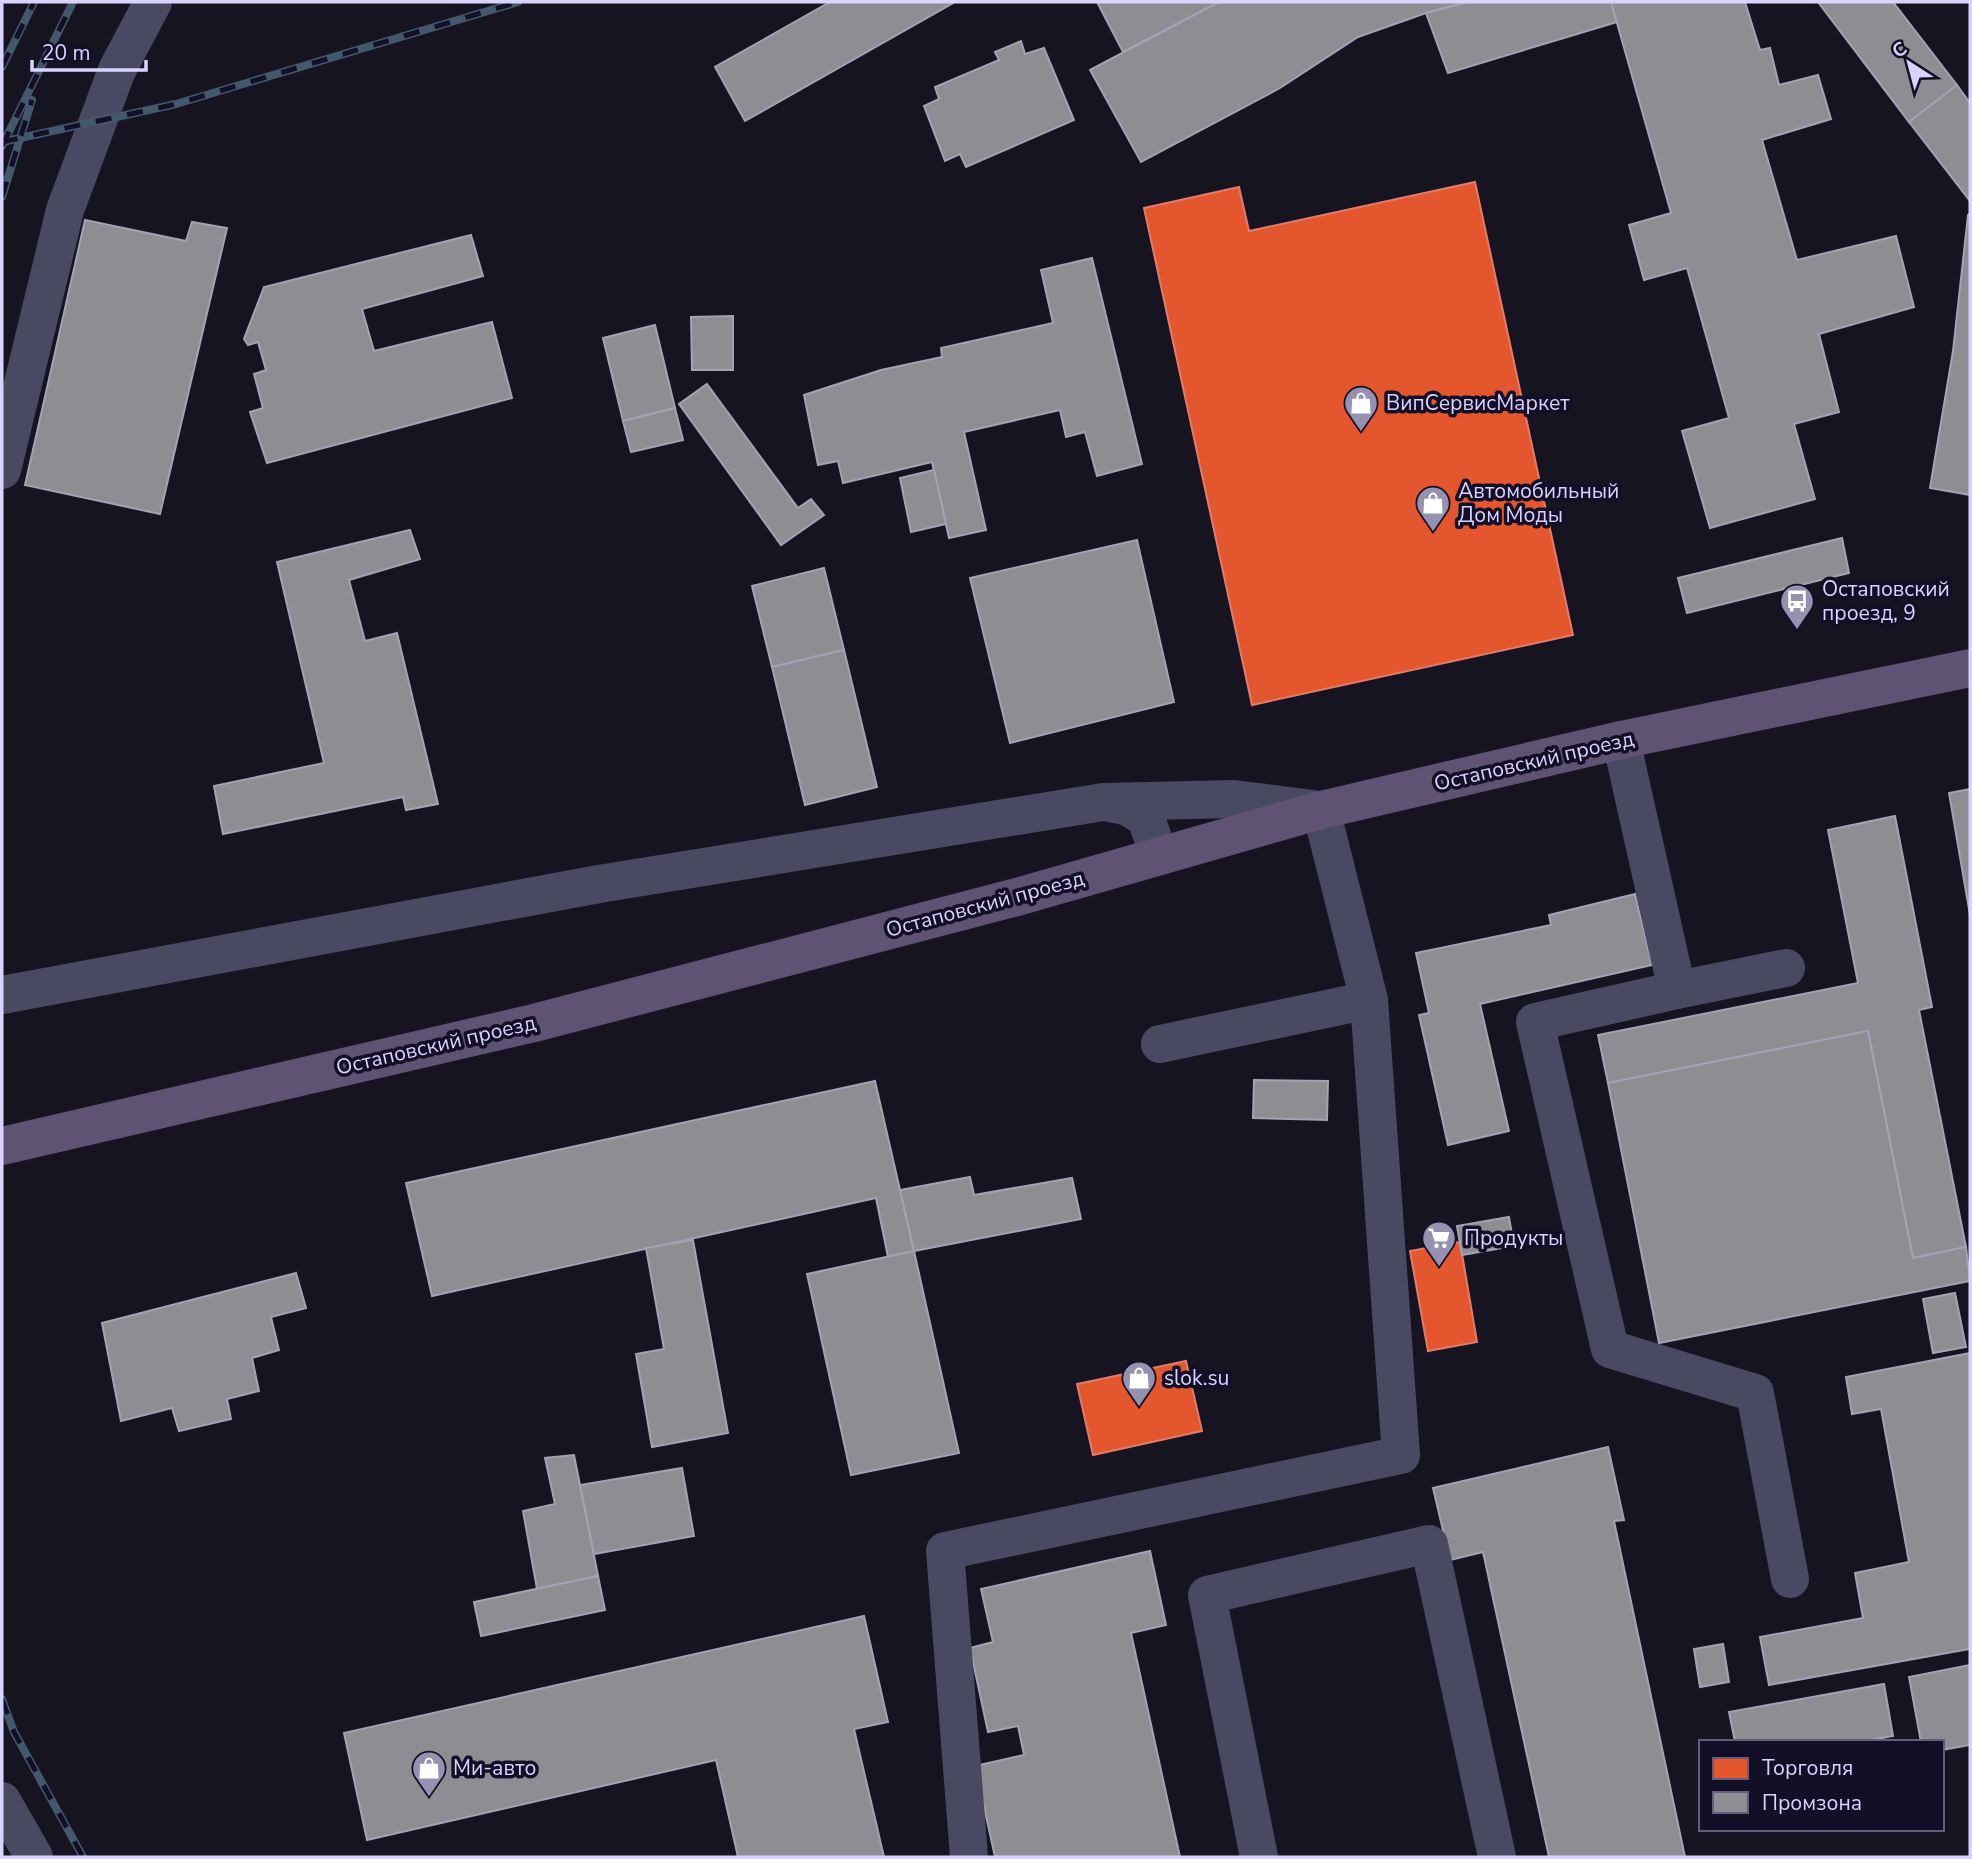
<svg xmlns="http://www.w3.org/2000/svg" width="1972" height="1859" font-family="'Nunito Sans',sans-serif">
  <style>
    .shops { fill: #e4572e; stroke: #e17c6d; stroke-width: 2 }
    .industry { fill: #8d8d92; stroke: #a4a2b3; stroke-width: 2 }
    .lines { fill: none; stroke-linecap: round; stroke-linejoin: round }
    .minor { stroke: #4a4962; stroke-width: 38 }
    .major { stroke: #5e5373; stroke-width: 38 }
    .rail-casing { stroke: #43596b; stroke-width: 8 }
    .rail { stroke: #130f26; stroke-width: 5; stroke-dasharray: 16; stroke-linecap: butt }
    .labels { text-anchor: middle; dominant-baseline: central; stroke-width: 7; stroke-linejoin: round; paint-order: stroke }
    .poi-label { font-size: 21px; fill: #d9d4ff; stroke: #130f26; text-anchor: start }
    .street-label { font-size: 21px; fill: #d9d4ff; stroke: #130f26 }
  </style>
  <rect width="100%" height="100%" fill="#161421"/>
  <g class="shops">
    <path d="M 1475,182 L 1573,635 L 1252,705 L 1144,208 L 1239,187 L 1249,231 Z"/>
    <path d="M 1460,1242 L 1477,1342 L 1428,1351 L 1410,1251 Z"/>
    <path d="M 1186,1361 L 1202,1431 L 1093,1455 L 1077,1384 Z"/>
  </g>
  <g class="industry">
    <path d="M 830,2 L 955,2 L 745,121 L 715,67 Z"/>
    <path d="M 1097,2 L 1219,2 L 1123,52 Z"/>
    <path d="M 1219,2 L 1468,2 L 1426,13 L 1358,37 L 1280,88 L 1141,162 L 1090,70 Z"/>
    <path d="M 1468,2 L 1611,2 L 1617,22 L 1448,73 L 1426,13 Z"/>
    <path d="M 1611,2 L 1745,2 L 1760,50 L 1770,48 L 1779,85 L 1818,75 L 1831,119 L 1762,140 L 1797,260 L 1896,236 L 1914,307 L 1819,334 L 1839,412 L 1794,424 L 1815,499 L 1710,528 L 1682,431 L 1729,418 L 1687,268 L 1644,280 L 1629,225 L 1671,213 Z"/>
    <path d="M 1818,2 L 1893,2 L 1957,85 L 1909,122 Z"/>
    <path d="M 1021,41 L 1025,54 L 1044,48 L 1074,120 L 966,167 L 960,154 L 945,161 L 924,106 L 939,99 L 935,87 L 999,60 L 995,52 Z"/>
    <path d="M 1957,85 L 1970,103 L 1970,201 L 1909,122 Z"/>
    <path d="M 1970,213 L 1970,495 L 1930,488 L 1953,351 L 1968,215 Z"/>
    <path d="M 85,220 L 186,241 L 192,222 L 227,228 L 160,514 L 25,485 Z"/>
    <path d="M 471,235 L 483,276 L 362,309 L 374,351 L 492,322 L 512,398 L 267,463 L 250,412 L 263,408 L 254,374 L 266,370 L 258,342 L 248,345 L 244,339 L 264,287 Z"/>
    <path d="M 1092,258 L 1142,464 L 1097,476 L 1085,432 L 1066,437 L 1060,410 L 964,432 L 986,530 L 949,538 L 932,462 L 843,483 L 838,461 L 818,465 L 804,395 L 881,370 L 942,357 L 941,348 L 1053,323 L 1041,270 Z"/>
    <path d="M 733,316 L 733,370 L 692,370 L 691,317 Z"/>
    <path d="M 655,325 L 675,408 L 623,421 L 603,338 Z"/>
    <path d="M 707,384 L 798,508 L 811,499 L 824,515 L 781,545 L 679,404 Z"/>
    <path d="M 675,408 L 683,440 L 631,452 L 623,421 Z"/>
    <path d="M 934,470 L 946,524 L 911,532 L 900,478 Z"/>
    <path d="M 410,530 L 420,559 L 349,580 L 365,641 L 397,633 L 438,804 L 406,810 L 403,797 L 223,834 L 214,786 L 324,763 L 277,562 Z"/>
    <path d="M 1842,538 L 1849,573 L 1687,613 L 1678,578 Z"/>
    <path d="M 1137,540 L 1174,702 L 1010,743 L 970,578 Z"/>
    <path d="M 824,568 L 844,650 L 772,667 L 752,586 Z"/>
    <path d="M 844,650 L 877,787 L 805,805 L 772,667 Z"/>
    <path d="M 1970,789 L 1970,915 L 1949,793 Z"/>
    <path d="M 1895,816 L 1932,1007 L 1919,1010 L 1966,1247 L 1913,1258 L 1868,1031 L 1608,1083 L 1598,1035 L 1858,983 L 1828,830 Z"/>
    <path d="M 1635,894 L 1652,965 L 1480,1004 L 1509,1131 L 1448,1145 L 1419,1015 L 1429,1013 L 1416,953 L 1551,925 L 1549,915 Z"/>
    <path d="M 1868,1031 L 1913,1258 L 1966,1247 L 1970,1281 L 1659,1343 L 1608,1083 Z"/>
    <path d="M 1254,1080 L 1328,1081 L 1327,1120 L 1253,1118 Z"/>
    <path d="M 875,1081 L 914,1251 L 888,1257 L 876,1198 L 432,1296 L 406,1183 Z"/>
    <path d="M 970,1177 L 974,1195 L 1072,1178 L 1081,1219 L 914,1251 L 900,1190 Z"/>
    <path d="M 1509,1217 L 1514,1246 L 1462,1255 L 1457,1226 Z"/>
    <path d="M 693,1240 L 728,1433 L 652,1447 L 636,1354 L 664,1349 L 646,1248 Z"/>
    <path d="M 914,1251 L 959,1453 L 851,1475 L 807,1274 Z"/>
    <path d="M 296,1273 L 306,1308 L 271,1317 L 279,1350 L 252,1358 L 259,1391 L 227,1399 L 231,1419 L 179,1431 L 172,1408 L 121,1421 L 102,1323 Z"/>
    <path d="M 1955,1293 L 1966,1347 L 1933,1353 L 1923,1299 Z"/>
    <path d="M 1970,1353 L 1970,1649 L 1769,1685 L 1760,1637 L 1863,1618 L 1855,1573 L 1909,1562 L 1881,1409 L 1852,1414 L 1846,1377 Z"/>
    <path d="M 1608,1447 L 1624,1520 L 1614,1521 L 1685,1857 L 1549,1857 L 1483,1552 L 1450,1560 L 1433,1488 Z"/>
    <path d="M 574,1455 L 598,1576 L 537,1589 L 523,1511 L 555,1504 L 545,1458 Z"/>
    <path d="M 682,1468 L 694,1536 L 594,1554 L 580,1485 Z"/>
    <path d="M 1150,1551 L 1166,1625 L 1131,1633 L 1180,1857 L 995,1857 L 975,1766 L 1024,1755 L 1018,1726 L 988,1732 L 970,1648 L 993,1642 L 981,1589 Z"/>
    <path d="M 598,1576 L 605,1610 L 481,1636 L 474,1602 Z"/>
    <path d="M 864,1616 L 888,1722 L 854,1729 L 884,1857 L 738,1857 L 716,1760 L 367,1840 L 344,1733 Z"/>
    <path d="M 1723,1644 L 1729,1682 L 1700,1687 L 1694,1649 Z"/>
    <path d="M 1970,1665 L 1970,1745 L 1942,1750 L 1942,1742 L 1921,1742 L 1909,1677 Z"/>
    <path d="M 1884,1684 L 1893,1736 L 1861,1742 L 1735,1742 L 1729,1712 Z"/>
  </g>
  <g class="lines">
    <g class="minor">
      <path d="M 2,470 L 65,210 L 117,70 L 153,2"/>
      <path d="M 1621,740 L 1677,990 L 1535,1022 L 1610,1349 L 1755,1393 L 1790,1579"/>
      <path d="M 1109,803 L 1126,806 L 1146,818 L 1159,856"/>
      <path d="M 1677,990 L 1786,968"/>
      <path d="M 2,995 L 599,884 L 1103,802 L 1234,799 L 1321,810 L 1369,1000 L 1401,1455 L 945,1551 L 969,1857"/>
      <path d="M 1160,1044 L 1369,1000"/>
      <path d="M 2,1801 L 34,1857"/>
      <path d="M 1259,1857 L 1207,1595 L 1429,1544 L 1497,1857"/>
    </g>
    <path class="major" d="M 2,1146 L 534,1023 L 1017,897 L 1321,810 L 1621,740 L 1970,668"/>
    <g class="rail-casing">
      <g id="rail">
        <path d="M 2,67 L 34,2"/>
        <path d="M 2,142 L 176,104 L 518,2"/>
        <path d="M 2,146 L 73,2"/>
        <path d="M 2,197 L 32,100"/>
        <path d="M 2,1699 L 14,1732 L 83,1857"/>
      </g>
    </g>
    <use href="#rail" class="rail"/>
  </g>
  <defs>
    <g id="shop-pin" transform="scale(1.75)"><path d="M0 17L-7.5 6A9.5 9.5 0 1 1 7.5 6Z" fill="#9591b1" stroke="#130f26"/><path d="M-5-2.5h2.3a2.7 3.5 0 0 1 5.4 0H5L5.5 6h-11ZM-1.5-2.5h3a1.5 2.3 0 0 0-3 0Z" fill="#fff"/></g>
    <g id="bus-pin" transform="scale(1.75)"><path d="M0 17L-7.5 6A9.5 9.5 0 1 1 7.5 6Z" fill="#9591b1" stroke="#130f26"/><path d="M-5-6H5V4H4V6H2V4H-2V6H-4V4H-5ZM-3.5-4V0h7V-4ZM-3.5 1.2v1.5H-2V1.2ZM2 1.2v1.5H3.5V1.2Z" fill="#fff"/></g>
    <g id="supermarket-pin" transform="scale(1.75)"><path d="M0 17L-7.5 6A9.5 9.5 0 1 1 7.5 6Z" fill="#9591b1" stroke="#130f26"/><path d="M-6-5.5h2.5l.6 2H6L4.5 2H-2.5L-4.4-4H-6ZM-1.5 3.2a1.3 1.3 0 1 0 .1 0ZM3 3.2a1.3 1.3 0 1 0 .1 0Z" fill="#fff"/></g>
  </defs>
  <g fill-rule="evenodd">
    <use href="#shop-pin" x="1361" y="403"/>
    <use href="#shop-pin" x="1433" y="503"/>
    <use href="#bus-pin" x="1797" y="601"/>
    <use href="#supermarket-pin" x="1439" y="1238"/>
    <use href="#shop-pin" x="1139" y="1378"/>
    <use href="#shop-pin" x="429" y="1768"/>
  </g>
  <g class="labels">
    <g class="poi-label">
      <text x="1386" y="403">ВипСервисМаркет</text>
      <text x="1458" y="491">Автомобильный<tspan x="1458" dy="24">Дом Моды</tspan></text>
      <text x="1822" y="589">Остаповский<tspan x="1822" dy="24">проезд, 9</tspan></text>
      <text x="1464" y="1238">Продукты</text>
      <text x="1164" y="1378">slok.su</text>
      <text x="453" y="1768">Ми-авто</text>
    </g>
    <g class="street-label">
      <text transform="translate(1534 761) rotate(-13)">Остаповский проезд</text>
      <text transform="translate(985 904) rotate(-15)">Остаповский проезд</text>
      <text transform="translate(436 1045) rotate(-13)">Остаповский проезд</text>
    </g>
  </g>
  <rect width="1972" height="1859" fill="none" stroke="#d9d4ff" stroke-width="7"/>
  <rect x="1699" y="1740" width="245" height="91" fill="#130f26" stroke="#625e7d" stroke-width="2"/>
  <rect x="1713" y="1758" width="35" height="21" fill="#e4572e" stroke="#625e7d" stroke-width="2"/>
  <text x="1762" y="1775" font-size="21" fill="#d9d4ff">Торговля</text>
  <rect x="1713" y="1792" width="35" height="21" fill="#8d8d92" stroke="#625e7d" stroke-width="2"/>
  <text x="1762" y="1810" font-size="21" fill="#d9d4ff">Промзона</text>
  <g transform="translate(1909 63) rotate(324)" stroke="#130f26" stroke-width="5" paint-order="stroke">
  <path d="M0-5L12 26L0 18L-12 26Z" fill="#d9d4ff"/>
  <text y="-10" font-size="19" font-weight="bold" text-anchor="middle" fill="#d9d4ff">С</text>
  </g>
  <path d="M32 60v10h114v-10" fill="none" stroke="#d9d4ff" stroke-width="3.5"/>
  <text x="42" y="60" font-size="21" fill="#d9d4ff" stroke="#130f26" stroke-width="5" paint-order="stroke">20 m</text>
</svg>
